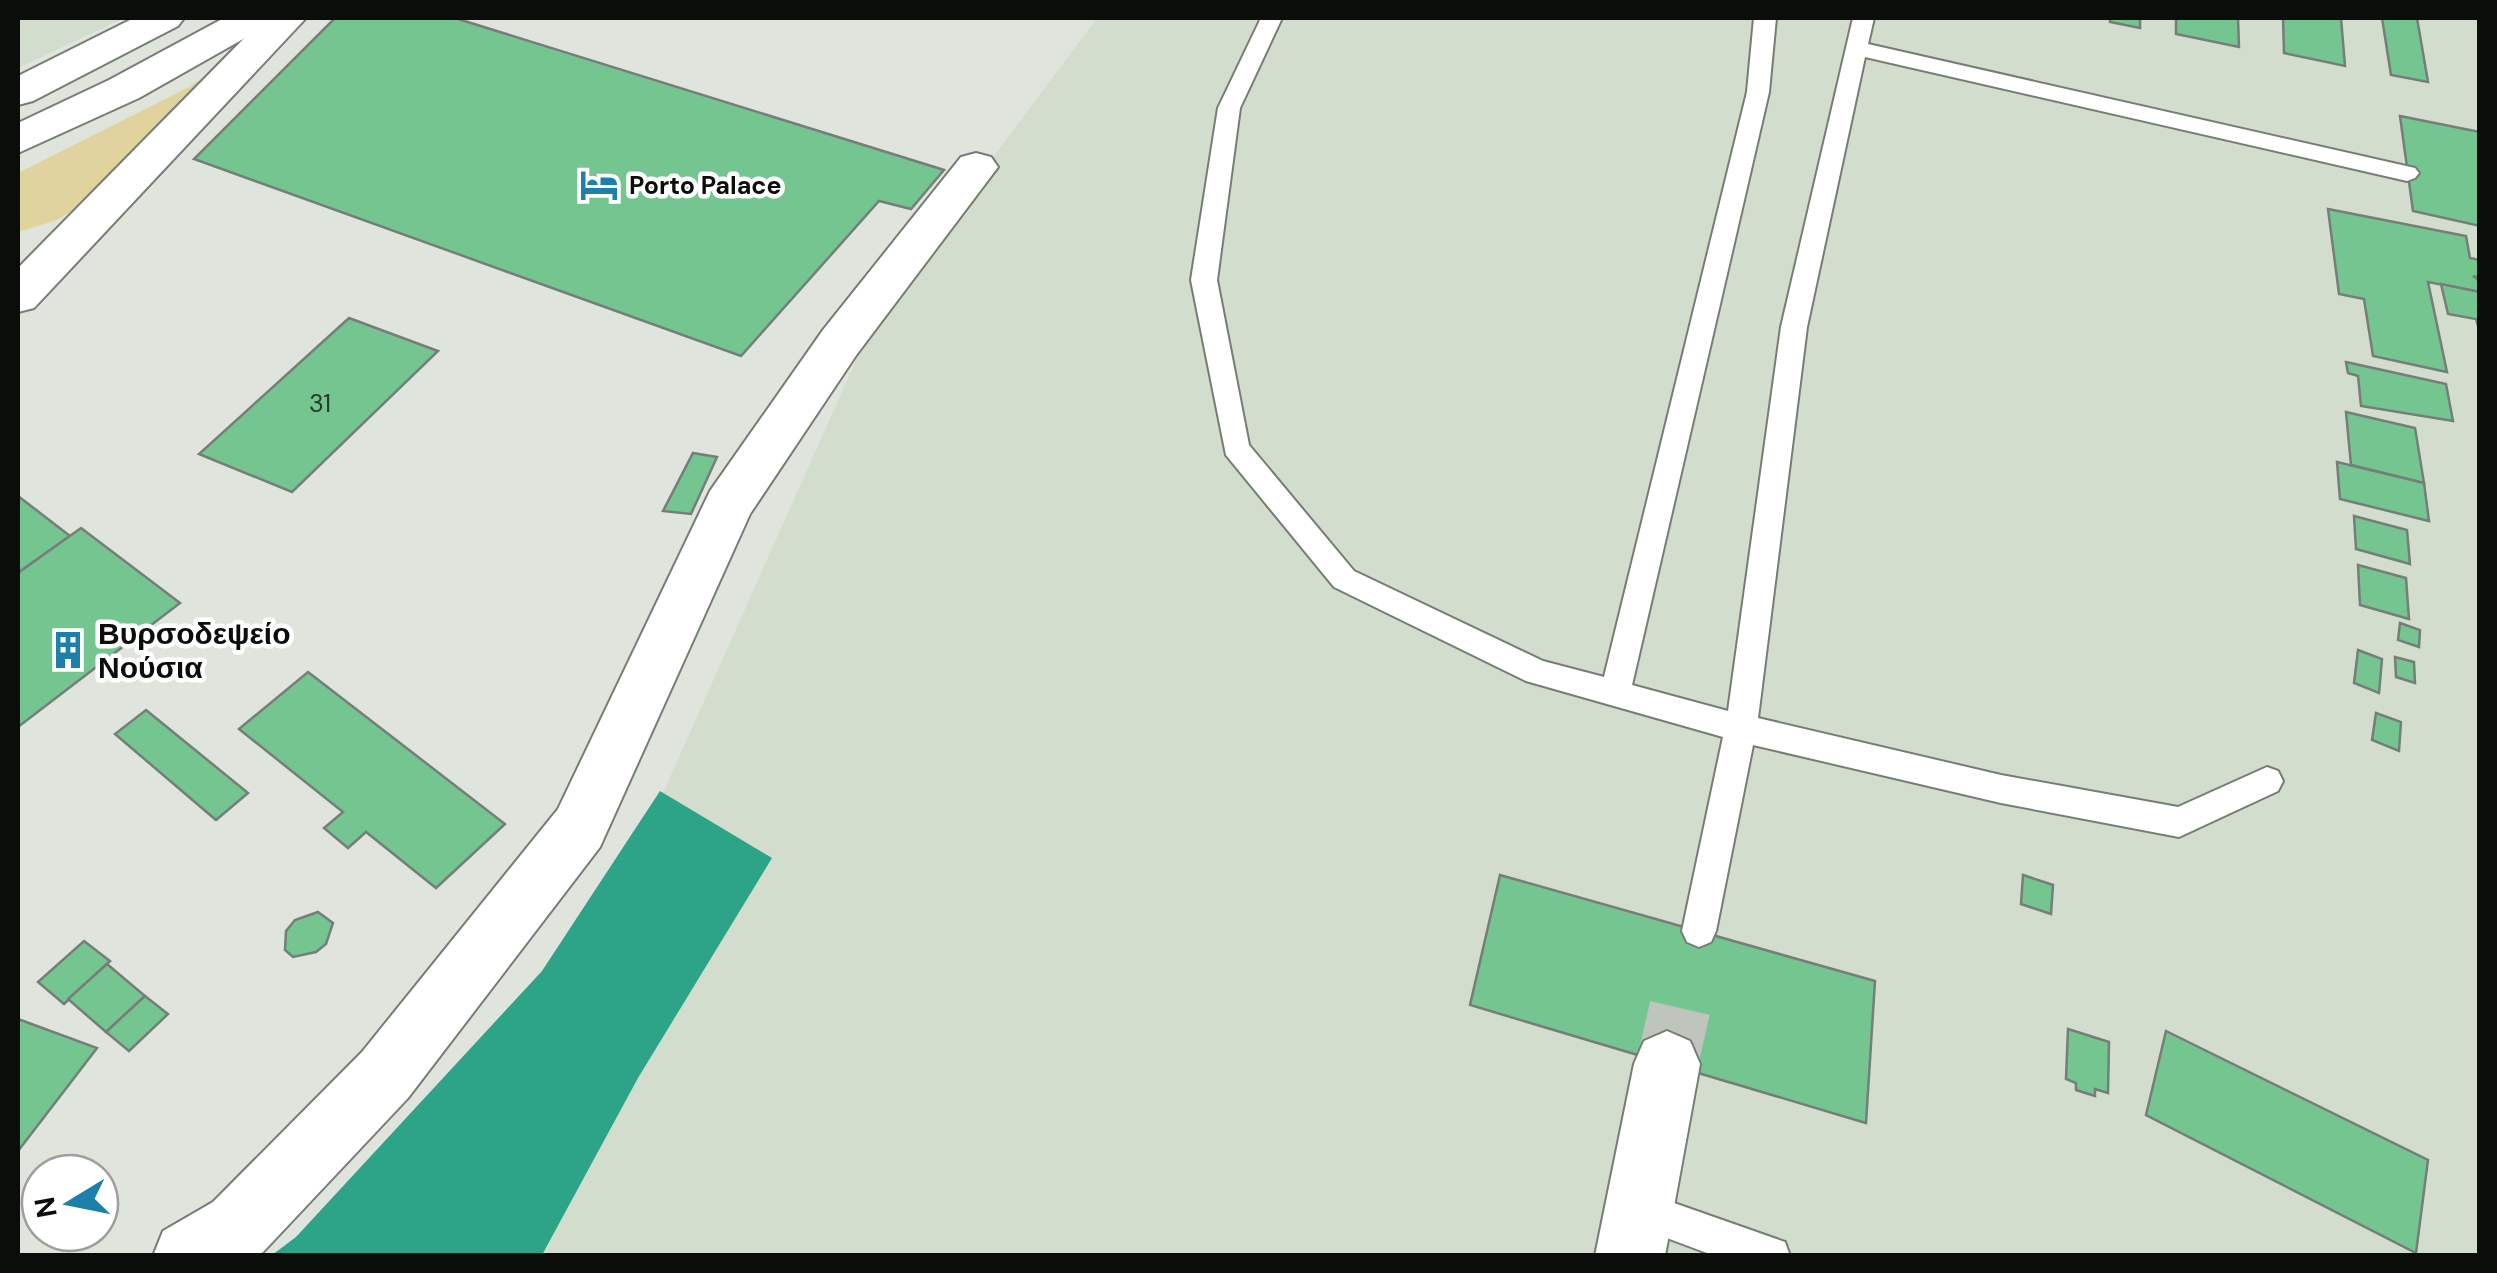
<svg xmlns="http://www.w3.org/2000/svg" width="2497" height="1273" font-family="'DM Sans',sans-serif">
  <style>
    .built { fill: #d3ddcd }
    .green { fill: #e0d39e }
    .water { fill: #2da388 }
    .building { fill: #75c591; stroke: #757e78; stroke-width: 2.5 }
    .lines { fill: none; stroke-linecap: round; stroke-linejoin: round }
    .tertiary-tunnel { stroke: #bfc5bc; stroke-width: 61; stroke-dasharray: 61 30; stroke-linecap: butt }
    .service-casing { stroke: #777d75; stroke-width: 4 }
    .minor-casing { stroke: #777d75; stroke-width: 4 }
    .tertiary-casing { stroke: #777d75; stroke-width: 4 }
    .secondary-casing { stroke: #777d75; stroke-width: 4 }
    .service { fill: #fff; fill-rule: evenodd }
    .minor { fill: #fff; fill-rule: evenodd }
    .tertiary { fill: #fff; fill-rule: evenodd }
    .secondary { fill: #fff; fill-rule: evenodd }
    .labels { text-anchor: middle; dominant-baseline: central; stroke-width: 9; stroke-linejoin: round; paint-order: stroke }
    .far-poi-label { font-size: 25px; font-weight: bold; fill: #0b0d0a; stroke: #fff; text-anchor: start }
    .number-label { font-size: 25px; fill: #263b2c }
    .poi-label { font-size: 30px; font-weight: bold; fill: #0b0d0a; stroke: #fff; text-anchor: start }
  </style>
  <rect width="100%" height="100%" fill="#dfe5dc"/>
  <g class="built">
    <path d="M 18,18 L 124,18 L 18,68 Z"/>
    <path d="M 1097,18 L 2479,18 L 2479,1255 L 444,1256 L 646,831 L 878,311 Z"/>
  </g>
  <path class="green" d="M 218,68 L 91,200 L 57,220 L 18,232 L 18,173 L 189,87 Z"/>
  <path class="water" d="M 660,791 L 772,858 L 638,1078 L 542,1255 L 272,1255 L 296,1237 L 542,971 Z"/>
  <g class="building">
    <path d="M 335,18 L 455,18 L 944,170 L 911,209 L 879,201 L 741,356 L 194,159 Z"/>
    <path d="M 2110,18 L 2140,18 L 2140,28 L 2110,22 Z"/>
    <path d="M 2176,18 L 2238,18 L 2239,47 L 2176,34 Z"/>
    <path d="M 2283,18 L 2341,18 L 2345,66 L 2284,53 Z"/>
    <path d="M 2382,18 L 2417,18 L 2428,82 L 2391,75 Z"/>
    <path d="M 2400,116 L 2480,132 L 2480,226 L 2413,211 Z"/>
    <path d="M 2328,209 L 2466,236 L 2470,258 L 2480,260 L 2480,278 L 2473,276 L 2480,281 L 2480,292 L 2428,282 L 2447,372 L 2373,356 L 2364,299 L 2339,294 Z"/>
    <path d="M 2441,284 L 2480,292 L 2480,333 L 2476,319 L 2448,314 Z"/>
    <path d="M 349,318 L 438,351 L 292,492 L 199,454 Z"/>
    <path d="M 2346,362 L 2446,384 L 2453,421 L 2361,406 L 2358,376 L 2348,373 Z"/>
    <path d="M 2346,412 L 2415,428 L 2424,483 L 2351,465 Z"/>
    <path d="M 693,453 L 717,457 L 691,514 L 663,511 Z"/>
    <path d="M 2337,462 L 2424,483 L 2429,521 L 2340,499 Z"/>
    <path d="M 18,496 L 70,536 L 18,573 Z"/>
    <path d="M 2354,516 L 2407,530 L 2410,564 L 2356,549 Z"/>
    <path d="M 81,528 L 180,603 L 18,727 L 18,573 Z"/>
    <path d="M 2358,565 L 2406,578 L 2409,619 L 2360,605 Z"/>
    <path d="M 2400,623 L 2420,630 L 2419,647 L 2398,640 Z"/>
    <path d="M 2358,650 L 2382,659 L 2379,693 L 2354,683 Z"/>
    <path d="M 2395,657 L 2414,662 L 2415,683 L 2396,677 Z"/>
    <path d="M 308,672 L 505,824 L 436,888 L 366,832 L 348,848 L 324,828 L 343,812 L 239,729 Z"/>
    <path d="M 146,710 L 248,793 L 216,820 L 115,734 Z"/>
    <path d="M 2376,713 L 2401,722 L 2399,751 L 2372,740 Z"/>
    <path d="M 1500,875 L 1875,981 L 1866,1123 L 1470,1005 Z"/>
    <path d="M 2023,875 L 2053,885 L 2051,914 L 2021,904 Z"/>
    <path d="M 318,912 L 333,923 L 326,944 L 316,952 L 293,957 L 285,950 L 286,931 L 295,920 Z"/>
    <path d="M 84,941 L 110,961 L 64,1004 L 38,982 Z"/>
    <path d="M 107,964 L 145,996 L 106,1032 L 68,999 Z"/>
    <path d="M 145,996 L 168,1014 L 129,1051 L 106,1032 Z"/>
    <path d="M 18,1019 L 97,1048 L 18,1151 Z"/>
    <path d="M 2068,1029 L 2109,1042 L 2108,1093 L 2095,1089 L 2095,1096 L 2076,1090 L 2076,1083 L 2066,1079 Z"/>
    <path d="M 2166,1031 L 2428,1160 L 2416,1253 L 2146,1115 Z"/>
  </g>
  <g class="lines">
    <path class="tertiary-tunnel" d="M 1667,1064 L 1680,1008"/>
    <g class="service-casing">
      <g id="service">
        <path d="M 1261,18 L 1282,18 L 1240,108 L 1217,280 L 1249,445 L 1354,571 L 1543,661 L 1604,677 L 1747,92 L 1754,18 L 1776,18 L 1769,92 L 1632,685 L 1728,711 L 1781,327 L 1853,18 L 1874,18 L 1868,44 L 2415,168 L 2419,173 L 2415,178 L 2407,181 L 1865,57 L 1807,327 L 1758,718 L 2001,775 L 2178,807 L 2267,767 L 2278,771 L 2283,781 L 2278,791 L 2179,837 L 2001,803 L 1753,745 L 1716,931 L 1711,942 L 1699,947 L 1687,942 L 1682,931 L 1723,737 L 1526,681 L 1334,587 L 1226,455 L 1191,280 L 1218,108 Z"/>
        <path d="M 1637,1190 L 1785,1242 L 1790,1256 L 1715,1256 L 1624,1222 L 1618,1209 L 1624,1196 Z"/>
      </g>
    </g>
    <g class="minor-casing">
      <g id="minor">
        <path d="M 264,18 L 306,18 L 34,308 L 18,312 L 18,268 Z"/>
        <path d="M 976,153 L 991,157 L 998,167 L 857,354 L 750,514 L 600,847 L 408,1098 L 263,1252 L 256,1256 L 153,1256 L 163,1231 L 213,1202 L 362,1052 L 558,809 L 710,491 L 823,330 L 961,157 Z"/>
      </g>
    </g>
    <g class="tertiary-casing">
      <path id="tertiary" d="M 1667,1031 L 1690,1041 L 1700,1064 L 1665,1256 L 1595,1256 L 1634,1064 L 1644,1041 Z"/>
    </g>
    <g class="secondary-casing">
      <g id="secondary">
        <path d="M 134,18 L 184,18 L 178,26 L 33,101 L 18,105 L 18,76 Z"/>
        <path d="M 224,18 L 272,18 L 266,26 L 139,98 L 18,153 L 18,123 L 109,80 Z"/>
      </g>
    </g>
    <use href="#service" class="service"/>
    <use href="#minor" class="minor"/>
    <use href="#tertiary" class="tertiary"/>
    <use href="#secondary" class="secondary"/>
  </g>
  <defs>
    <g id="hotel-bare" transform="scale(3)"><path d="M-6-4.5h1.5V1H6V5H4.5V3h-9V5H-6ZM-4 0a1.8 1.8 0 1 1 3.6 0ZM.5 0V-2.5h3Q6-2.5 6 0Z" fill="#1c80ab" stroke="#fff" stroke-width="2.5" paint-order="stroke"/></g>
    <g id="building-bare" transform="scale(3)"><path d="M-4-6H4V6H1V3H-1V6H-4ZM-2.5-4.3h1.7v1.8h-1.7ZM.8-4.3h1.7v1.8H.8ZM-2.5-1h1.7V.8h-1.7ZM.8-1h1.7V.8H.8Z" fill="#1c80ab" stroke="#fff" stroke-width="2.5" paint-order="stroke"/></g>
  </defs>
  <g fill-rule="evenodd">
    <use href="#hotel-bare" x="599" y="185"/>
    <use href="#building-bare" x="68" y="650"/>
  </g>
  <g class="labels">
    <g class="far-poi-label">
      <text x="629" y="185">Porto Palace</text>
    </g>
    <g class="number-label">
      <text x="320" y="403">31</text>
    </g>
    <g class="poi-label">
      <text x="98" y="633">Βυρσοδεψείο<tspan x="98" dy="34">Νούσια</tspan></text>
    </g>
  </g>
  <rect width="2497" height="1273" fill="none" stroke="#0b0d0a" stroke-width="40"/>
  <g transform="translate(70 1203) rotate(260)"><circle r="48" fill="#ffffff" stroke="#9d9e9d" stroke-width="2.5"/>
  <path d="M0-8L18 38L0 25L-18 38Z" fill="#1c80ab"/>
  <text y="-15" font-size="28" font-weight="bold" text-anchor="middle" fill="#0b0d0a">N</text>
  </g>
</svg>
